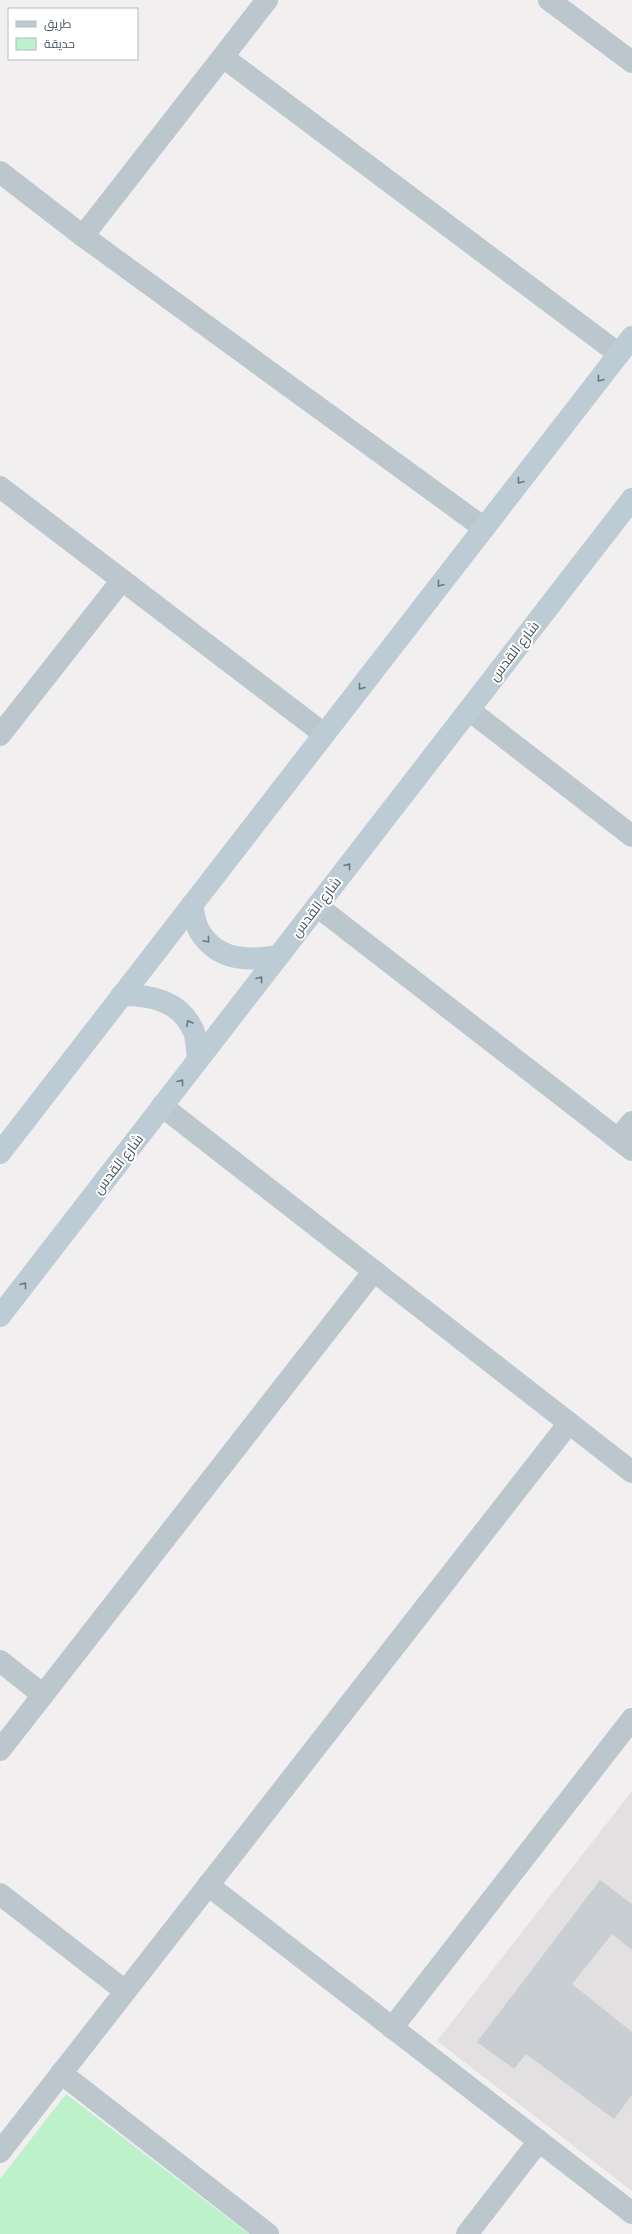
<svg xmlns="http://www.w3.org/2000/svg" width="632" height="2234" font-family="'Archivo Narrow',Cairo,sans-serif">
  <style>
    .education { fill: #e3e0e2 }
    .green { fill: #bcf1c9 }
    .building { fill: #c9ced2 }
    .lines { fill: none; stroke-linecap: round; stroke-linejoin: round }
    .minor { stroke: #bbc7cd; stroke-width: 22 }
    .secondary { stroke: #bccbd4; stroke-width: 22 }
    .oneway { stroke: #6a7981 }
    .labels { text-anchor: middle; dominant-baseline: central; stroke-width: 4; stroke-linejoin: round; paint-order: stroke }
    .street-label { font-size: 14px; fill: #47565e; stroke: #fff }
  </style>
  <rect width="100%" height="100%" fill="#f2eff0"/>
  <path class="education" d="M 632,1791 L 632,2191 L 437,2041 Z"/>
  <path class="green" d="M 66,2094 L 249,2234 L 0,2234 L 0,2179 Z"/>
  <path class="building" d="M 600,1880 L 632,1904 L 632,1950 L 612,1934 L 572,1984 L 632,2032 L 632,2095 L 614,2119 L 526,2054 L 514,2069 L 477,2042 Z"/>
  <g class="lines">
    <g class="minor">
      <path d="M 549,0 L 632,62"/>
      <path d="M 223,57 L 619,354"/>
      <path d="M 0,172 L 83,236 L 484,528"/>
      <path d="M 83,236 L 267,0"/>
      <path d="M 0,487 L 324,734"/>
      <path d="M 469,710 L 632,836"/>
      <path d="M 0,735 L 122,580"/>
      <path d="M 317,906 L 632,1150"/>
      <path d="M 162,1106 L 632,1472"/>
      <path d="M 618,1139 L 632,1122"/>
      <path d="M 0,1661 L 43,1695"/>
      <path d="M 0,1750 L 374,1271"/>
      <path d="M 208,1885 L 632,2213"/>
      <path d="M 0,1894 L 125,1991"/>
      <path d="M 392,2028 L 632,1719"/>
      <path d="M 61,2073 L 268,2234"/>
      <path d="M 0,2152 L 569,1423"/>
      <path d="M 467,2234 L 539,2141"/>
    </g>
    <g class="secondary">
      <path d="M 192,905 C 194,914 195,925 200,932 C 218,961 248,961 278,956"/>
      <path d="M 122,995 C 152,995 181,1001 194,1032 C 197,1040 197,1052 198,1060"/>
      <path d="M 0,1153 L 632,337"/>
      <path d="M 0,1316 L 632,499"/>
    </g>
  </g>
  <defs><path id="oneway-chevron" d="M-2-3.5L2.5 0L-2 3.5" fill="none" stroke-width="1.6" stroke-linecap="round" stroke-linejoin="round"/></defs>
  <g class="oneway">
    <use href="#oneway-chevron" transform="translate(600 379) rotate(128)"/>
    <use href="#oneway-chevron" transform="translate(520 481) rotate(128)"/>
    <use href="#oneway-chevron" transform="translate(440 584) rotate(128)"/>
    <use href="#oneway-chevron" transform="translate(361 687) rotate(128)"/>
    <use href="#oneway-chevron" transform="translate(348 866) rotate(-52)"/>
    <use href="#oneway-chevron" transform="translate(207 940) rotate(50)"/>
    <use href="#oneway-chevron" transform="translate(260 979) rotate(-52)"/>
    <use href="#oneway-chevron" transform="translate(189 1023) rotate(-119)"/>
    <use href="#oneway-chevron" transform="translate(181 1082) rotate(-52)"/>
    <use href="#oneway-chevron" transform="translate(24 1285) rotate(-52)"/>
  </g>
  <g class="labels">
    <g class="street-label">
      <text transform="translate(514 651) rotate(-52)">شارع القدس</text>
      <text transform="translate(316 907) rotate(-52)">شارع القدس</text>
      <text transform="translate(118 1164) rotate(-52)">شارع القدس</text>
    </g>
  </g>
  <rect x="8" y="8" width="130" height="52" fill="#ffffff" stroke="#b5bbbf"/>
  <rect x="16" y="21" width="20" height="6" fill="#bccbd4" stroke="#b5bbbf"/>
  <text x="44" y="28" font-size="12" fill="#47565e">طريق</text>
  <rect x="16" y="38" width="20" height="12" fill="#bcf1c9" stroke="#b5bbbf"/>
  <text x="44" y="48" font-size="12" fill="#47565e">حديقة</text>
</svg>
